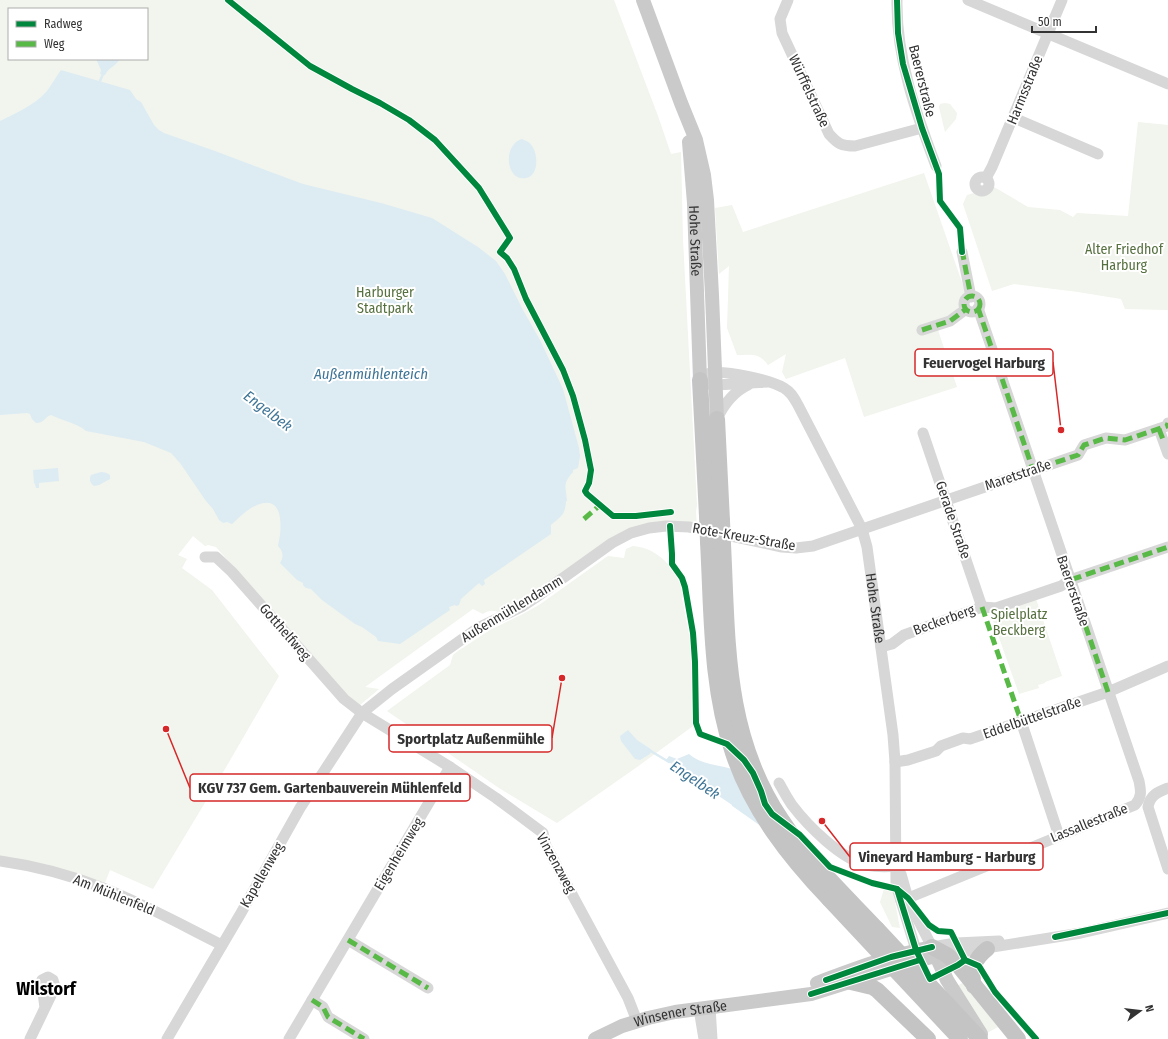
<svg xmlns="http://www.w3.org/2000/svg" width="1168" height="1039" font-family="'Fira Sans Condensed',sans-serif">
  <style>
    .green { fill: #f1f5ed; fill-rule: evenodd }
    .water { fill: #ddebf3 }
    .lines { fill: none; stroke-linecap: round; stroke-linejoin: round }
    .stream { stroke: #ddebf3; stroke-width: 2.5 }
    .minor { stroke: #d7d7d7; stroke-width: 11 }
    .major { stroke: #cacaca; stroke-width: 14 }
    .highway { stroke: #c4c4c4; stroke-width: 16 }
    .highway-bridge { stroke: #c4c4c4; stroke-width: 16 }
    .quiet { stroke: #58b947; stroke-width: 5; stroke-dasharray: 10 5; stroke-linecap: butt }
    .cycleway-casing { stroke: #fff; stroke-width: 8 }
    .cycleway { stroke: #00873e; stroke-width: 6 }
    .labels { text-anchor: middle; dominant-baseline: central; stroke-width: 4; stroke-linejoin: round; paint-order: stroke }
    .street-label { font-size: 14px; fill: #333; stroke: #fff }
    .park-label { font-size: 14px; fill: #56703f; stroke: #fff }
    .water-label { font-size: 15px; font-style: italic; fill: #3f7597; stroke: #fff }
    .district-label { font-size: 18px; font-weight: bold; fill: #000; stroke: #fff }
    .leader { fill: none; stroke: #d62828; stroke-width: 1.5 }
    .callout-dot { fill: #d62828; stroke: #fff; stroke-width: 1.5 }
    .callout { fill: #fff; stroke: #d62828; stroke-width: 1.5 }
    .callout-label { font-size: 15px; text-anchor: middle; font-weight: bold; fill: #333 }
  </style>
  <rect width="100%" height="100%" fill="#fff"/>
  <g class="green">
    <path d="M 0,0 L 614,0 L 658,116 L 671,154 L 681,152 L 683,240 L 697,505 L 696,512 L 697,528 L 641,530 L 503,615 C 496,610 490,609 483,614 L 473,609 L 365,687 L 379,689 L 360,705 L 356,706 L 216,547 L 208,545 L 205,546 L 193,536 L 178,555 L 187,559 L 182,568 L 212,590 L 279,676 L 218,781 L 153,889 L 110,870 L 105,883 L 0,857 ZM 9,9 L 147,9 L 147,59 L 9,59 Z"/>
    <path d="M 945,103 L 950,104 L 957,113 L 956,119 L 945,132 L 939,107 L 940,104 Z"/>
    <path d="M 1138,122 L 1168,125 L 1168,310 L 1125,309 L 1121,299 L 1078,292 L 1014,284 L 992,291 L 963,204 L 967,195 L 974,193 L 981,196 L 985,195 L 992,191 L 994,187 L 1028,207 L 1060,210 L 1073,217 L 1077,213 L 1128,216 Z"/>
    <path d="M 924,173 L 965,291 L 962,303 L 950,316 L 935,321 L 957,387 L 864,417 L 845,358 L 786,379 L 782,372 L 786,354 L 768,365 C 759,352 751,355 737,355 L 727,328 L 729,266 L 719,274 L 715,208 L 732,205 L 743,232 Z"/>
    <path d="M 633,546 C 660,548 679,572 685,597 L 682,598 L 691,645 L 693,726 L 637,767 L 557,823 L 499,788 L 387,711 L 450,665 L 453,655 L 458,651 L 490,630 L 521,615 L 539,605 L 605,558 L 608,556 L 624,558 L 626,549 Z"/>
    <path d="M 1036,599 L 1062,676 L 1045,682 L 1045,683 L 1038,685 L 1039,688 L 1019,694 L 991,615 Z"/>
    <path d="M 884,889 L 893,892 L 900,928 L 892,927 L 880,902 Z"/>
    <path d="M 964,982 L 998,1027 L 987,1033 L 957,986 Z"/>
  </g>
  <g class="water">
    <path d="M 96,59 L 120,59 C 116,66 109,67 105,75 L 100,74 L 101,70 Z"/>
    <path d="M 61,70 L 130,90 L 136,99 L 141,102 L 154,125 L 159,130 L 164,133 L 215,151 L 303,184 L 381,203 L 432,218 L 478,247 L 496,261 L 505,274 L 523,310 L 540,340 L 563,389 L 579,448 L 580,456 L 578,468 L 573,470 L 573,472 C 562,484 566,487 567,501 L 566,501 C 565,516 561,516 551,525 L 551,534 L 484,580 L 485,584 L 482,586 L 479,583 L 461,599 L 459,605 L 456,606 L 455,605 L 449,607 L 450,610 L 400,644 L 378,641 L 376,637 L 362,627 L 355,624 L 322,600 L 311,589 L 306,588 L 303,585 L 303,583 L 297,580 L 280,563 C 284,557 283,551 278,546 C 282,530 285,493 257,505 C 247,509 240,517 232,524 L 227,522 L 223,523 L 219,520 L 213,509 L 206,501 L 180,463 L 171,453 L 144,442 L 86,431 C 79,424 61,420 51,415 C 45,416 45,423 36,423 L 32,419 L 30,414 L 27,413 L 0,415 L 0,121 C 16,113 35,105 47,91 C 52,84 56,77 61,70 Z"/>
    <path d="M 522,139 C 526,141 530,142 532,146 C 538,154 539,176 526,178 C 506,182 502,145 522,139 Z"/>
    <path d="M 58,468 L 59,481 L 39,483 L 39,488 L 36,488 L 35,484 L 34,483 L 33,470 Z"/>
    <path d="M 101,472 C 105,472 107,473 110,475 L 110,479 L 99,485 L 94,486 C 90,483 89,480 91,475 Z"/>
    <path d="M 628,730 L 637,740 L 652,750 L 650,754 L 640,760 L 635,759 L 621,741 L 620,736 Z"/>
    <path d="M 689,754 C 702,765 716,764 732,769 L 757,822 L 666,760 L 669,756 L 677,759 Z"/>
  </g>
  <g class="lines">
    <g class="stream">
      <path d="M 100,81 L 103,74"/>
      <path d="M 649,750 L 669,762"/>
      <path d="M 733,805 L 760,824"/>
    </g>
    <g class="minor">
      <path d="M 788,0 L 780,19 L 782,33 L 829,134 C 838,144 841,146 855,146 L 922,128"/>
      <path d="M 897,0 C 896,58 916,113 936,166"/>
      <path d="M 968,0 L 1168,84"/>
      <path d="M 1014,118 L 1098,154"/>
      <circle cx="982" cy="184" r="7"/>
      <path d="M 986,178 L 992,167 L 1062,0"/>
      <path d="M 962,252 L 971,297"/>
      <circle cx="972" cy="304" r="8"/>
      <path d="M 922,330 L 950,321 L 966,309"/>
      <path id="s1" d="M 768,382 L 716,385 L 708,384 L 700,380 C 703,376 706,374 710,373 C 726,370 770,380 784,388 C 791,392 794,398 798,405 L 862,529 L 867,547 L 893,735 L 895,762 L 896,885 L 916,950"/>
      <path d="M 717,419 C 724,404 733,392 748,385"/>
      <path d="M 1159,429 L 1168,454"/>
      <path d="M 923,433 L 982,607"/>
      <path d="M 205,557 L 216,557 L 232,572 L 344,699 L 362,713 L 450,767 L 496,798 L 543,833 L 546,846 L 628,998 L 637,1021"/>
      <path d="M 881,647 L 892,644 L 904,635 L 982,607 L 996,608 L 1061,586 L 1070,580 L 1168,547"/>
      <path d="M 1021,721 L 1059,836"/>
      <path d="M 895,762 L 908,760 L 936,751 L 941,746 L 963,738 L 970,739 L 1108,692 L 1168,666"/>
      <path d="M 779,783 C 783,790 787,798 792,805 C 808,826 840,858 866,865 C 876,867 887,867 897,866"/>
      <path d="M 1168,788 C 1158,792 1150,795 1148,807 L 1168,869"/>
      <path d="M 0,861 C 36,866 73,876 106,889 C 146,905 184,926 222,945"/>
      <path d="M 901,874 L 909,902 L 932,947 L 956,943 L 999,941"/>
      <path d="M 901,901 L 1135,805 C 1142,797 1141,791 1139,781 L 978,308"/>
      <path d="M 348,940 L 428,988"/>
      <path d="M 943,955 L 1081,933 L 1168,913"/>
      <path d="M 312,1000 L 323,1007 L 328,1017 L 364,1039"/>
      <path d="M 710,1007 L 712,1039"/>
      <path d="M 699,1009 L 704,1039"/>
      <path d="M 30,1039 L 55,987 L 53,980 L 48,977 L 42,980 L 42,984 L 45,1008"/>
      <path d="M 167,1039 L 241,913 L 300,808 L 362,713 L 392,689 L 461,640 L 478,628 L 523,606 L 535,598 L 612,543 L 631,533 L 649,528 L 666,526 L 689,527 L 782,547 L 796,548 L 813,546 L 1078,455 L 1084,445 L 1106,438 L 1125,440 L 1167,426 L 1168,423"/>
      <path d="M 289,1039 L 450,767"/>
    </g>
    <g class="major">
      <path d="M 643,0 L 681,103 L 696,140 L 704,175 L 707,200 L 712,295 L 717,419"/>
      <path id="s2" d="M 689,142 L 694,203 L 700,380"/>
      <path d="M 817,983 C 854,969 892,955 932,947 L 947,980 L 981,1034"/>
      <path id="s3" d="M 595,1039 L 622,1026 L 648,1018 L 675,1012 L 811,994 L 916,961 L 936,956"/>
    </g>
    <g class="highway">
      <path d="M 700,380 L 707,516"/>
      <path d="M 717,419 L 722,521"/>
      <path d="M 708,542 C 712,612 710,686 733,753 C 752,810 789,857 829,899"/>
      <path d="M 723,544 C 728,642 724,734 781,819 C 808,860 844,894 877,929"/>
      <path d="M 932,947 L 947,955 L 958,965 L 1018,1039"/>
      <path d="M 851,982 L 872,987 L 877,990 L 928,1039"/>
      <path d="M 974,986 C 970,970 974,959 987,949"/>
    </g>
    <g class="highway-bridge">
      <path d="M 707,516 L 708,542"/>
      <path d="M 722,521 L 723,544"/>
      <path d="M 829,899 L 960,1039"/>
      <path d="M 877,929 L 980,1039"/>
    </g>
    <g class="quiet">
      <path d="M 962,250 L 971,297"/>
      <circle cx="972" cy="304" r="8"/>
      <path d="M 978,308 L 1033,470 L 1078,455 L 1084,445 L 1106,438 L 1125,440 L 1167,426 L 1168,423"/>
      <path d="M 922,330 L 950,321 L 966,309"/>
      <path d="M 1159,429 L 1164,442"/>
      <path d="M 584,519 L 600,505"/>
      <path d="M 982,607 L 1021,721"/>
      <path d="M 1108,692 L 1070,580 L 1168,547"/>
      <path d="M 348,940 L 428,988"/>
      <path d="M 312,1000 L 323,1007 L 328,1017 L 364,1039"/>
    </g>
    <g class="cycleway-casing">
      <g id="cycleway">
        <path d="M 228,0 L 310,66 L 352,89 L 380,103 L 409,120 L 435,140 L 479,188 L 510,238 L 500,252 L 507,258 L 514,269 L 526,299 L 563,370 L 573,396 L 585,440 L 591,470 L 589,483 L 585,491 L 587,494 L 613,516 L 636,516 L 671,512"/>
        <path d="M 897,0 L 898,33 L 903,64 L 922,128 L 939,174 L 940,201 L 960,228 L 962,252"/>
        <path d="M 670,526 L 672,554 L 672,564 L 682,578 L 685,587 L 693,633 L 695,662 L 696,723 L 700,734 L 727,744 L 744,760 L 753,773 L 761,791 L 765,804 L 772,814 L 800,835 L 830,867 L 872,883 L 897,889 L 908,898 L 929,925 L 938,931 L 951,932 L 965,960 L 979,966 L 995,992 L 1036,1039"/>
        <path d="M 897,889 L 916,950 L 930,979 L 958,965 L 965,960"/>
        <path d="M 1055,937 L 1168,913"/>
        <path d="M 826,980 L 891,957 L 932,947"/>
        <path d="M 811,994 L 920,960"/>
      </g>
    </g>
    <use href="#cycleway" class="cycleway"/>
  </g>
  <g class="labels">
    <g class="street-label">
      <text transform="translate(922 81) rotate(76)">Baererstraße</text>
      <text transform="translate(1025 90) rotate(-68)">Harmsstraße</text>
      <text transform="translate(809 91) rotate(65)">Würffelstraße</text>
      <text stroke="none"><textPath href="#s2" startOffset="99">Hohe Straße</textPath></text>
      <text transform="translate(1018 475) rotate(-19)">Maretstraße</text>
      <text transform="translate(953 520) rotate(71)">Gerade Straße</text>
      <text transform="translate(744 537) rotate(10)">Rote-Kreuz-Straße</text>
      <text transform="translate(1073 591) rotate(71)">Baererstraße</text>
      <text stroke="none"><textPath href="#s1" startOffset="400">Hohe Straße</textPath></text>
      <text transform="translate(512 609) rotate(-31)">Außenmühlendamm</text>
      <text transform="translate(944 620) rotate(-20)">Beckerberg</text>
      <text transform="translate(285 632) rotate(49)">Gotthelfweg</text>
      <text transform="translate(1032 718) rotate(-19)">Eddelbüttelstraße</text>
      <text transform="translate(1089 823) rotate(-22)">Lassallestraße</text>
      <text transform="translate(399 854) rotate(-59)">Eigenheimweg</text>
      <text transform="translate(556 863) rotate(61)">Vinzenzweg</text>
      <text transform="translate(262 875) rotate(-60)">Kapellenweg</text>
      <text transform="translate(114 895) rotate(22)">Am Mühlenfeld</text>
      <text stroke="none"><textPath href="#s3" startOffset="90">Winsener Straße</textPath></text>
    </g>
    <g class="park-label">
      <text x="1124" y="249">Alter Friedhof<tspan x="1124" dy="16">Harburg</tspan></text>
      <text x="385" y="292">Harburger<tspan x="385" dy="16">Stadtpark</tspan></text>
      <text x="1019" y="614">Spielplatz<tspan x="1019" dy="16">Beckberg</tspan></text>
    </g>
    <g class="water-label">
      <text x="371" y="374">Außenmühlenteich</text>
      <text transform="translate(268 411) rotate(37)">Engelbek</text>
      <text transform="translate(695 780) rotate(34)">Engelbek</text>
    </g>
    <g class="district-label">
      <text x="46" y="989">Wilstorf</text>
    </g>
  </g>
  <path class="leader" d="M1061 430L1053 362M562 678L552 738M166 729L190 788M822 821L850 857"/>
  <g class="callout-dot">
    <circle cx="1061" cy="430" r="4"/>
    <circle cx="562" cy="678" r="4"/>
    <circle cx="166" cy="729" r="4"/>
    <circle cx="822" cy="821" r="4"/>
  </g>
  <g class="callout">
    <rect x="915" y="349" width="138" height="27" rx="4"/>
    <rect x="389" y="725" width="163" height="27" rx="4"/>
    <rect x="190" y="774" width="280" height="27" rx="4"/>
    <rect x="850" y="843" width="193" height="27" rx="4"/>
  </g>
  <g class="callout-label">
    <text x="984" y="368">Feuervogel Harburg</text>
    <text x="471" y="744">Sportplatz Außenmühle</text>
    <text x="330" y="793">KGV 737 Gem. Gartenbauverein Mühlenfeld</text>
    <text x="947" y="862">Vineyard Hamburg - Harburg</text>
  </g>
  <rect x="8" y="8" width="140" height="52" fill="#ffffff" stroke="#adadad"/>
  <rect x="16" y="21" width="20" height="6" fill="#00873e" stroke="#adadad"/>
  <text x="44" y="28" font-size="12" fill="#333333">Radweg</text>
  <rect x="16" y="41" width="20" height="6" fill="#58b947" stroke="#adadad"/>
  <text x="44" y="48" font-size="12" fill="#333333">Weg</text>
  <g transform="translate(1140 1011) rotate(75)" stroke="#ffffff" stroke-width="3" paint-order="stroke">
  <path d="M0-3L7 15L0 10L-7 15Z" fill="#333333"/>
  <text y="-6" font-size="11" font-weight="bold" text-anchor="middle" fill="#333333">N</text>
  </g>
  <path d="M1032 26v6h64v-6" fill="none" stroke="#333333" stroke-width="2"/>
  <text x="1038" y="26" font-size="12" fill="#333333" stroke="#ffffff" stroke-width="3" paint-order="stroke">50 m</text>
</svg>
